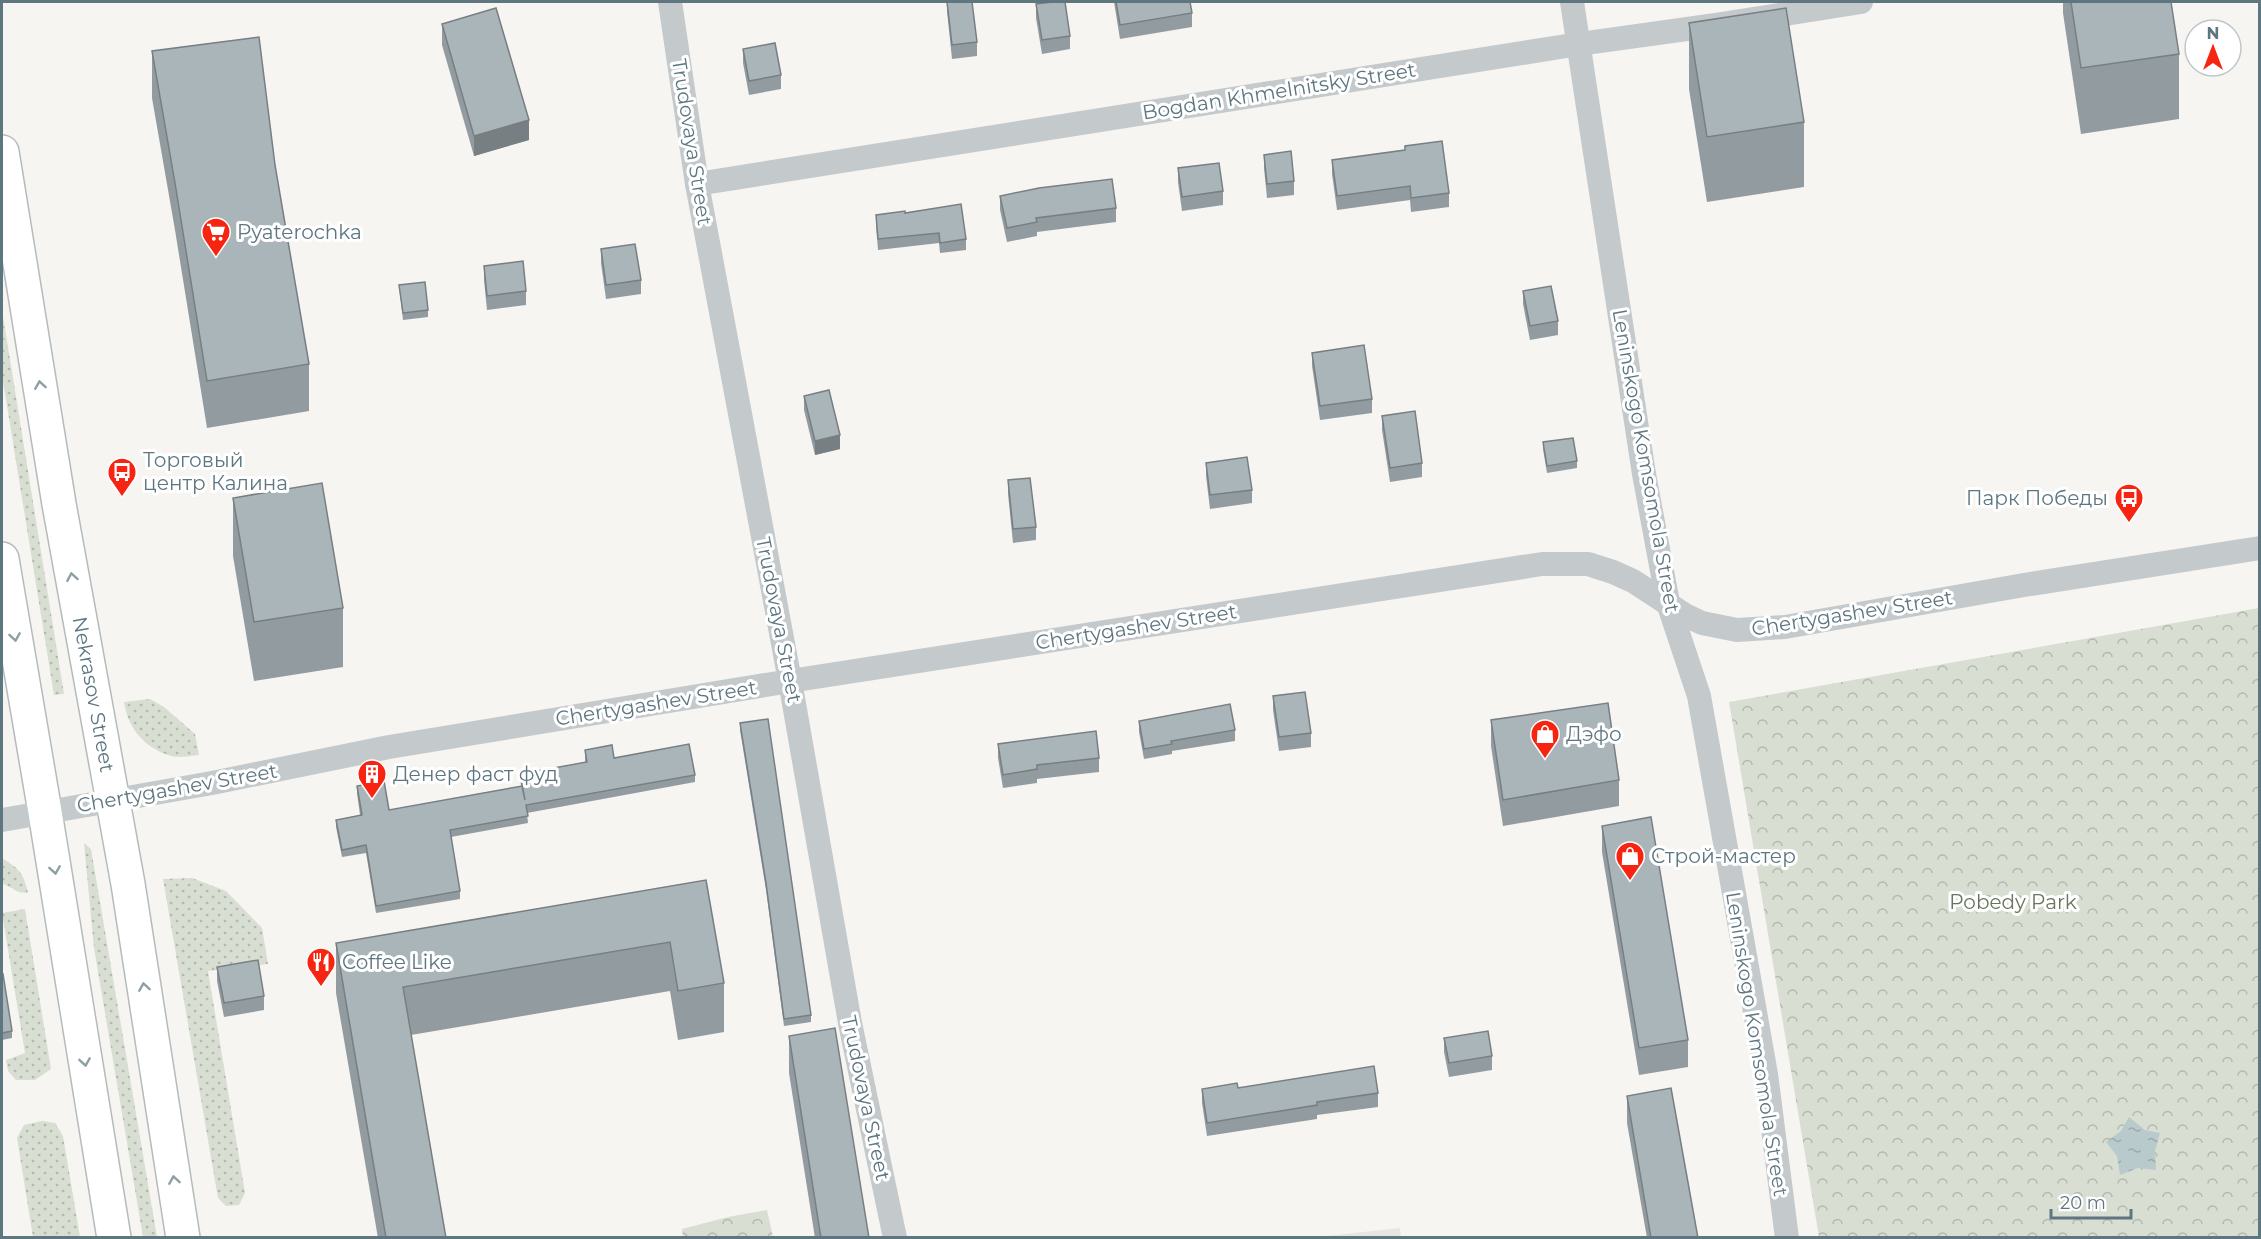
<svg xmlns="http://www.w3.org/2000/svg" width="2261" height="1239" font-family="Montserrat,sans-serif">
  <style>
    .built { fill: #e6e6e5 }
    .grass { fill: url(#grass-dots) }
    .park { fill: url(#park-crowns) }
    .water { fill: url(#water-ripples) }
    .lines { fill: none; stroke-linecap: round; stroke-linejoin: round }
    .primary-casing { stroke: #b5bbbd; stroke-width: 36 }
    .street { stroke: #c4c9cc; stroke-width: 24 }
    .primary { stroke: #fff; stroke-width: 33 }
    .wall { fill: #929ca0 }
    .shaded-wall { fill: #777f82 }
    .building { fill: #aab5ba; stroke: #777f82; stroke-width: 1.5 }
    .oneway { stroke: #8e9fa6 }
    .labels { text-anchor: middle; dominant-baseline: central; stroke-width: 6; stroke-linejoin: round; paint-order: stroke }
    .street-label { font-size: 20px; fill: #5d7680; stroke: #fff }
    .poi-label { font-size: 20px; fill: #5d7680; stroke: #fff; text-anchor: start }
    .park-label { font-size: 20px; fill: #66775d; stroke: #fff }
  </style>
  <defs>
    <pattern id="grass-dots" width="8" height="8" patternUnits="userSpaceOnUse" patternTransform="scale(1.5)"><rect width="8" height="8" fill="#d8ded2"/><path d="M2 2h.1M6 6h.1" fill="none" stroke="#b2b9b0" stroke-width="1.8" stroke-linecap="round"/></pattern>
    <pattern id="park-crowns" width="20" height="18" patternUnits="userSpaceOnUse" patternTransform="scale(1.5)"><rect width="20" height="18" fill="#d8ded2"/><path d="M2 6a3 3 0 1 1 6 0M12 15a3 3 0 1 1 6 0" fill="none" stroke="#b2b9b0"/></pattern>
    <pattern id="water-ripples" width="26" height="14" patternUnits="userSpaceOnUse" patternTransform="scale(1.5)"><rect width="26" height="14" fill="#b9cacc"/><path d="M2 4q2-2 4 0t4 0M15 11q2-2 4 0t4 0" fill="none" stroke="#9aa9ab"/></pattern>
  </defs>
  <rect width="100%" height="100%" fill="#f6f5f1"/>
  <path class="built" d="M 1400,1228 L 1401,1237 L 1317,1237 Z"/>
  <g class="grass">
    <path d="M 2,310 L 64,694 L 54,695 L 2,375 Z"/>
    <path d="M 150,699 L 164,707 L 195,734 L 199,755 C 190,756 179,758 171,756 C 144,748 128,728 124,702 Z"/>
    <path d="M 84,843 L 91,849 L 157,1237 L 143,1237 L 94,948 Z"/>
    <path d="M 2,858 C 19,869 23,872 28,893 L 19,892 L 2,883 Z"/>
    <path d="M 192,878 L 226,891 L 262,928 L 268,964 L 208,971 L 245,1193 L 239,1205 L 226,1206 L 218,1198 L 163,879 Z"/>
    <path d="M 25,909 L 51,1069 L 35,1080 L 16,1080 L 8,1071 L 6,1060 L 25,1053 L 2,913 Z"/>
    <path d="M 42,1121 L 55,1123 L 63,1136 L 80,1237 L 33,1237 L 17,1138 L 24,1125 Z"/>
  </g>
  <g class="park">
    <path d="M 2259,608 L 2259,1237 L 1819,1237 L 1729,702 Z"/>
    <path d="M 767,1210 L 773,1237 L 683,1237 L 682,1229 L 728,1217 Z"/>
  </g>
  <path class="water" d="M 2129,1117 L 2145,1130 L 2160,1133 L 2155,1151 L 2156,1170 L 2138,1168 L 2120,1175 L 2117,1156 L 2106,1142 L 2121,1131 Z"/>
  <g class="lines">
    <g class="primary-casing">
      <g id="primary">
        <path id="s1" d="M 2,152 L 59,504 L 128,884 L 183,1238"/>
        <path d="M 2,559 L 45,812 L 114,1238"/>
      </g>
    </g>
    <g class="street">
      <path d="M 670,2 L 697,184 L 790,681 L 850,1023 L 895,1238"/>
      <path d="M 1572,2 L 1644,474 L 1668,603 L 1699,696 L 1766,1074 L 1787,1238"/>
      <path d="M 697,184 L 1579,44 L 1716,25 L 1861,2"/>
      <path d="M 2,820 L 212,783 L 389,747 L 790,681 L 1542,564 L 1588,564 L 1613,572 L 1633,581 L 1685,615 L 1702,623 L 1737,630 L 1785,627 L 2024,585 L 2260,548"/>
    </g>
    <use href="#primary" class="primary"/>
  </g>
  <g class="wall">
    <path d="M 947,2 L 972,2 L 977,42 L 977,56 L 952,59 L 947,11 Z"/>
    <path d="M 1114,2 L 1190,2 L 1192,13 L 1192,27 L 1120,39 Z"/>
    <path d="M 2063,2 L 2171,2 L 2179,54 L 2179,119 L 2081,134 L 2063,13 Z"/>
    <path d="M 1036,4 L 1070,36 L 1070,49 L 1042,54 L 1036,18 Z"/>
    <path d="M 1689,23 L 1804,122 L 1804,187 L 1707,202 L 1689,89 Z"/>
    <path d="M 442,24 L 529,140 L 474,156 L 442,45 Z"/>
    <path d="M 743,49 L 781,75 L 781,89 L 749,95 L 743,63 Z"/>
    <path d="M 152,51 L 275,165 L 309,364 L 309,411 L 207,428 L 175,230 L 152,98 Z"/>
    <path d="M 1264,155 L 1294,181 L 1294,195 L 1267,198 L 1264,168 Z"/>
    <path d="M 1332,160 L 1449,193 L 1449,207 L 1411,212 L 1410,200 L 1337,210 L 1332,174 Z"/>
    <path d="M 1178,168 L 1223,191 L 1223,205 L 1182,211 L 1178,182 Z"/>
    <path d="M 1000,196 L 1116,208 L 1116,222 L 1037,232 L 1037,236 L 1007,242 L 1000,210 Z"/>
    <path d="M 905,213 L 966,239 L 966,250 L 940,253 L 939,243 L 878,250 L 876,225 L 876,215 Z"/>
    <path d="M 601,249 L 641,280 L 641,294 L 606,299 L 601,263 Z"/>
    <path d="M 484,266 L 526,291 L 526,305 L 487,310 L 484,280 Z"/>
    <path d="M 399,285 L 428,310 L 428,317 L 403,320 Z"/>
    <path d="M 1523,291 L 1558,321 L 1558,335 L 1530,340 L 1523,304 Z"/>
    <path d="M 1312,353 L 1372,399 L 1372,413 L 1320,420 L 1312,366 Z"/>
    <path d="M 804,396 L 840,449 L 815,455 L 804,410 Z"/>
    <path d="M 1382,416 L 1422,463 L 1422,477 L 1390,482 L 1382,430 Z"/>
    <path d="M 1543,442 L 1577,461 L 1577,468 L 1547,473 L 1543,449 Z"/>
    <path d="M 1206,463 L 1252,490 L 1252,503 L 1210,509 L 1206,476 Z"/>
    <path d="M 1008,480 L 1036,527 L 1036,540 L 1013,543 L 1008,494 Z"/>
    <path d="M 233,498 L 343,608 L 343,667 L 254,681 L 233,556 Z"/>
    <path d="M 1273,696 L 1311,733 L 1311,747 L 1279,751 L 1273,710 Z"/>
    <path d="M 1491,720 L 1619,780 L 1619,806 L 1503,826 L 1491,746 Z"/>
    <path d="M 1139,721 L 1235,730 L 1235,741 L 1172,751 L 1172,754 L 1144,759 L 1139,732 Z"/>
    <path d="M 740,723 L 811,1015 L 811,1022 L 784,1026 L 766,890 L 740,730 Z"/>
    <path d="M 998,744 L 1099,758 L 1099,772 L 1037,779 L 1037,783 L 1003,788 L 998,758 Z"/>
    <path d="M 585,750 L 614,758 L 695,775 L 695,782 L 527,813 L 528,823 L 451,837 L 460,891 L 460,899 L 376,913 L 366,853 L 342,857 L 336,827 L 336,820 L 360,815 L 357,793 L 357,786 L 389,810 L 521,786 L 520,774 L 585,762 Z"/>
    <path d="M 1602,826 L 1688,1040 L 1688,1067 L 1639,1075 L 1602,852 Z"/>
    <path d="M 706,880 L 724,983 L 724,1032 L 678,1040 L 670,991 L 411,1035 L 446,1238 L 378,1238 L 336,993 L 336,943 Z"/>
    <path d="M 217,967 L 264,996 L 264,1010 L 224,1017 L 217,981 Z"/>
    <path d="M 2,974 L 12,1031 L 12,1038 L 2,1040 Z"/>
    <path d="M 789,1036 L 869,1238 L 815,1238 L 789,1073 Z"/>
    <path d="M 1444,1038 L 1492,1056 L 1492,1070 L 1449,1077 L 1444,1052 Z"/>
    <path d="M 1238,1088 L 1378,1093 L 1378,1107 L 1317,1115 L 1317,1119 L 1207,1136 L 1202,1103 L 1202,1089 Z"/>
    <path d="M 1627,1096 L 1698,1238 L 1647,1238 L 1627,1123 Z"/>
  </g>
  <g class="shaded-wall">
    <path d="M 529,120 L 529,140 L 474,156 L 474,136 Z"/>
    <path d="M 840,435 L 840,449 L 815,455 L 815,441 Z"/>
  </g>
  <g class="building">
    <path d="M 947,2 L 972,2 L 977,42 L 952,45 Z"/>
    <path d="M 1052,2 L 1065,2 L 1070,36 L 1042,40 L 1036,4 Z"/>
    <path d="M 1116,2 L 1190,2 L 1192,13 L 1120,25 Z"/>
    <path d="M 2071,2 L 2171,2 L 2179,54 L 2081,68 Z"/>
    <path d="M 496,8 L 529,120 L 474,136 L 442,24 Z"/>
    <path d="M 1786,8 L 1804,122 L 1707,137 L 1689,23 Z"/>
    <path d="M 259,37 L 275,165 L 309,364 L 207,381 L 175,183 L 152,51 Z"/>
    <path d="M 775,43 L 781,75 L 749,81 L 743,49 Z"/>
    <path d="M 1442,141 L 1449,193 L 1411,198 L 1410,186 L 1337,196 L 1332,160 L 1405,150 L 1405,146 Z"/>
    <path d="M 1291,151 L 1294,181 L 1267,184 L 1264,155 Z"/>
    <path d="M 1219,163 L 1223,191 L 1182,197 L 1178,168 Z"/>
    <path d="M 1112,179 L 1116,208 L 1036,218 L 1037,222 L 1007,228 L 1000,196 L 1039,188 Z"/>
    <path d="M 961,204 L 966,239 L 940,243 L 939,233 L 878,239 L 876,215 L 905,211 L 905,213 Z"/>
    <path d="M 635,244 L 641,280 L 606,285 L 601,249 Z"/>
    <path d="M 523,261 L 526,291 L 487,296 L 484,266 Z"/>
    <path d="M 425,282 L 428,310 L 403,313 L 399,285 Z"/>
    <path d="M 1551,286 L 1558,321 L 1530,326 L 1523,291 Z"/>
    <path d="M 1364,345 L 1372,399 L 1320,406 L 1312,353 Z"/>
    <path d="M 829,390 L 840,435 L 815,441 L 804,396 Z"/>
    <path d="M 1415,411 L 1422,463 L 1390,468 L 1382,416 Z"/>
    <path d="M 1573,438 L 1577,461 L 1547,466 L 1543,442 Z"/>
    <path d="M 1247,457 L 1252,490 L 1210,495 L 1206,463 Z"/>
    <path d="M 1030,478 L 1036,527 L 1013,529 L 1008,480 Z"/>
    <path d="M 322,483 L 343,608 L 254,622 L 233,498 Z"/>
    <path d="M 1305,692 L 1311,733 L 1279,737 L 1273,696 Z"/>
    <path d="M 1608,703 L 1619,780 L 1503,800 L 1491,720 Z"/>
    <path d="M 1230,704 L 1235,730 L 1171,741 L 1172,744 L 1144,749 L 1139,721 Z"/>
    <path d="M 768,719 L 811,1015 L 784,1019 L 766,883 L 740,723 Z"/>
    <path d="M 1096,731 L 1099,758 L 1037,765 L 1037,769 L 1003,775 L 998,744 Z"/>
    <path d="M 689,744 L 695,775 L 526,805 L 528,816 L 450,830 L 460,891 L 376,906 L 366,845 L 342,850 L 336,820 L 362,815 L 357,786 L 384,781 L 389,810 L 522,786 L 525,800 L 520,774 L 587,762 L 585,750 L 612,745 L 614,758 Z"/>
    <path d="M 1651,817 L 1688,1040 L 1639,1048 L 1602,826 Z"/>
    <path d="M 706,880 L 724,983 L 678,991 L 670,942 L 403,987 L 446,1238 L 386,1238 L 336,943 Z"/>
    <path d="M 258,960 L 264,996 L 224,1003 L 217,967 Z"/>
    <path d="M 2,974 L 3,974 L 12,1031 L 2,1033 Z"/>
    <path d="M 835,1028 L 869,1238 L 821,1238 L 789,1036 Z"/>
    <path d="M 1488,1031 L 1492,1056 L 1449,1063 L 1444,1038 Z"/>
    <path d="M 1374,1066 L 1378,1093 L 1317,1102 L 1317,1105 L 1207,1123 L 1202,1089 L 1237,1083 L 1238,1088 Z"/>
    <path d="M 1671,1088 L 1698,1238 L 1651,1238 L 1627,1096 Z"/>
  </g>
  <defs><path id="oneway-chevron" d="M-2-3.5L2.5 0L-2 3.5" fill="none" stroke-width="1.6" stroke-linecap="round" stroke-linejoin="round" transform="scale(1.5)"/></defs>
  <g class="oneway">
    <use href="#oneway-chevron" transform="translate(40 385) rotate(-99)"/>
    <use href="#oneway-chevron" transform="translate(72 577) rotate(-100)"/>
    <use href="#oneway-chevron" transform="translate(15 637) rotate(81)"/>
    <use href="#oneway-chevron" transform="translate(55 870) rotate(81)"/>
    <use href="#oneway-chevron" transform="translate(144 987) rotate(-99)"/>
    <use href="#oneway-chevron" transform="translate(85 1062) rotate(81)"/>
    <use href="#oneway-chevron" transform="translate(174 1180) rotate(-99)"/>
  </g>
  <defs>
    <g id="supermarket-pin" transform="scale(1.5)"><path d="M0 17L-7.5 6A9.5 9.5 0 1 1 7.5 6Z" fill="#f62411" stroke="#fff"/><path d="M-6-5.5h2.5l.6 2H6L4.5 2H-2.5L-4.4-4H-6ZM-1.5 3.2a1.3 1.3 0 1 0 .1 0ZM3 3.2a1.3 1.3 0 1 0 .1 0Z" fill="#fff"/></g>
    <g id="bus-pin" transform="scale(1.5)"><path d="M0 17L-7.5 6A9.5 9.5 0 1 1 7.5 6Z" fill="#f62411" stroke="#fff"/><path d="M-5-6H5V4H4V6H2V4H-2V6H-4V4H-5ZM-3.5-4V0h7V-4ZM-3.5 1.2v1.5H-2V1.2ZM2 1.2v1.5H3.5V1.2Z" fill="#fff"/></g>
    <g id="shop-pin" transform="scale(1.5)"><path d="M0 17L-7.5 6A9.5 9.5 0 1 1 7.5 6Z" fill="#f62411" stroke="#fff"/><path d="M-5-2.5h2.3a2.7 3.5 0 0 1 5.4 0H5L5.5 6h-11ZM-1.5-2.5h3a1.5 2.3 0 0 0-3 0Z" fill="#fff"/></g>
    <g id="building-pin" transform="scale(1.5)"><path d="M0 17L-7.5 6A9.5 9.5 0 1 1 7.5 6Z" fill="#f62411" stroke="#fff"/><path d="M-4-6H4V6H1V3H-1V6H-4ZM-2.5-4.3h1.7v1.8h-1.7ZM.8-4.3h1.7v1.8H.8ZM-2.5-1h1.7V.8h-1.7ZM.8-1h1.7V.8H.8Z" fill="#fff"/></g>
    <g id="restaurant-pin" transform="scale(1.5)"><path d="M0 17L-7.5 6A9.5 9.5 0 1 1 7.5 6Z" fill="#f62411" stroke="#fff"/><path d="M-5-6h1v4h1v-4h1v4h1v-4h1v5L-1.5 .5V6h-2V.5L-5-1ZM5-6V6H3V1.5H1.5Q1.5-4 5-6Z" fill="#fff"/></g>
  </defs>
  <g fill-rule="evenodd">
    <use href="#supermarket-pin" x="216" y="232"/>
    <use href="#bus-pin" x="122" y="472"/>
    <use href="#bus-pin" x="2129" y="498"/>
    <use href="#shop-pin" x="1545" y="734"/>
    <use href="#building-pin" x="372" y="774"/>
    <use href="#shop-pin" x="1630" y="856"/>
    <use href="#restaurant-pin" x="321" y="962"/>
  </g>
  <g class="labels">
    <g class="street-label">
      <text transform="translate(1279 91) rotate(-9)">Bogdan Khmelnitsky Street</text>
      <text transform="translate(692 142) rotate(81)">Trudovaya Street</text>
      <text transform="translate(1646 461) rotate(80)">Leninskogo Komsomola Street</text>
      <text transform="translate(1852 613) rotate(-9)">Chertygashev Street</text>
      <text transform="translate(779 620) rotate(79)">Trudovaya Street</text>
      <text transform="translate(1136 627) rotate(-9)">Chertygashev Street</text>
      <text stroke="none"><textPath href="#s1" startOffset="550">Nekrasov Street</textPath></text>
      <text transform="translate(656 703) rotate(-9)">Chertygashev Street</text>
      <text transform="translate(177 788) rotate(-10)">Chertygashev Street</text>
      <text transform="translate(1757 1044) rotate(81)">Leninskogo Komsomola Street</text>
      <text transform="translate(866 1098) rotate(78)">Trudovaya Street</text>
    </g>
    <g class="poi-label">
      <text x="237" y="232">Pyaterochka</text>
      <text x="143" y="460">Торговый<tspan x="143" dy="23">центр Калина</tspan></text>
      <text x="2108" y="498" text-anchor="end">Парк Победы</text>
      <text x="1566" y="734">Дэфо</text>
      <text x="393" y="774">Денер фаст фуд</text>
      <text x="1651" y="856">Строй-мастер</text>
      <text x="342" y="962">Coffee Like</text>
    </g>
    <g class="park-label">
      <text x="2013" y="902">Pobedy Park</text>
    </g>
  </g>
  <rect width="2261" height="1239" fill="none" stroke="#5d7680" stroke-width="6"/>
  <g transform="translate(2213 48)"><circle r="28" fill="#ffffff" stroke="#bec8cc" stroke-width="1.5"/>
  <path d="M0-4.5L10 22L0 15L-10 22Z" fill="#f62411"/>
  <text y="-9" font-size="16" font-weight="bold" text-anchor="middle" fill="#5d7680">N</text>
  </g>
  <path d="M2051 1209v9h80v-9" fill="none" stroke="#5d7680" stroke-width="3"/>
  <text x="2060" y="1209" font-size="18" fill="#5d7680" stroke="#ffffff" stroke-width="4.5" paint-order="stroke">20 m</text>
</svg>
